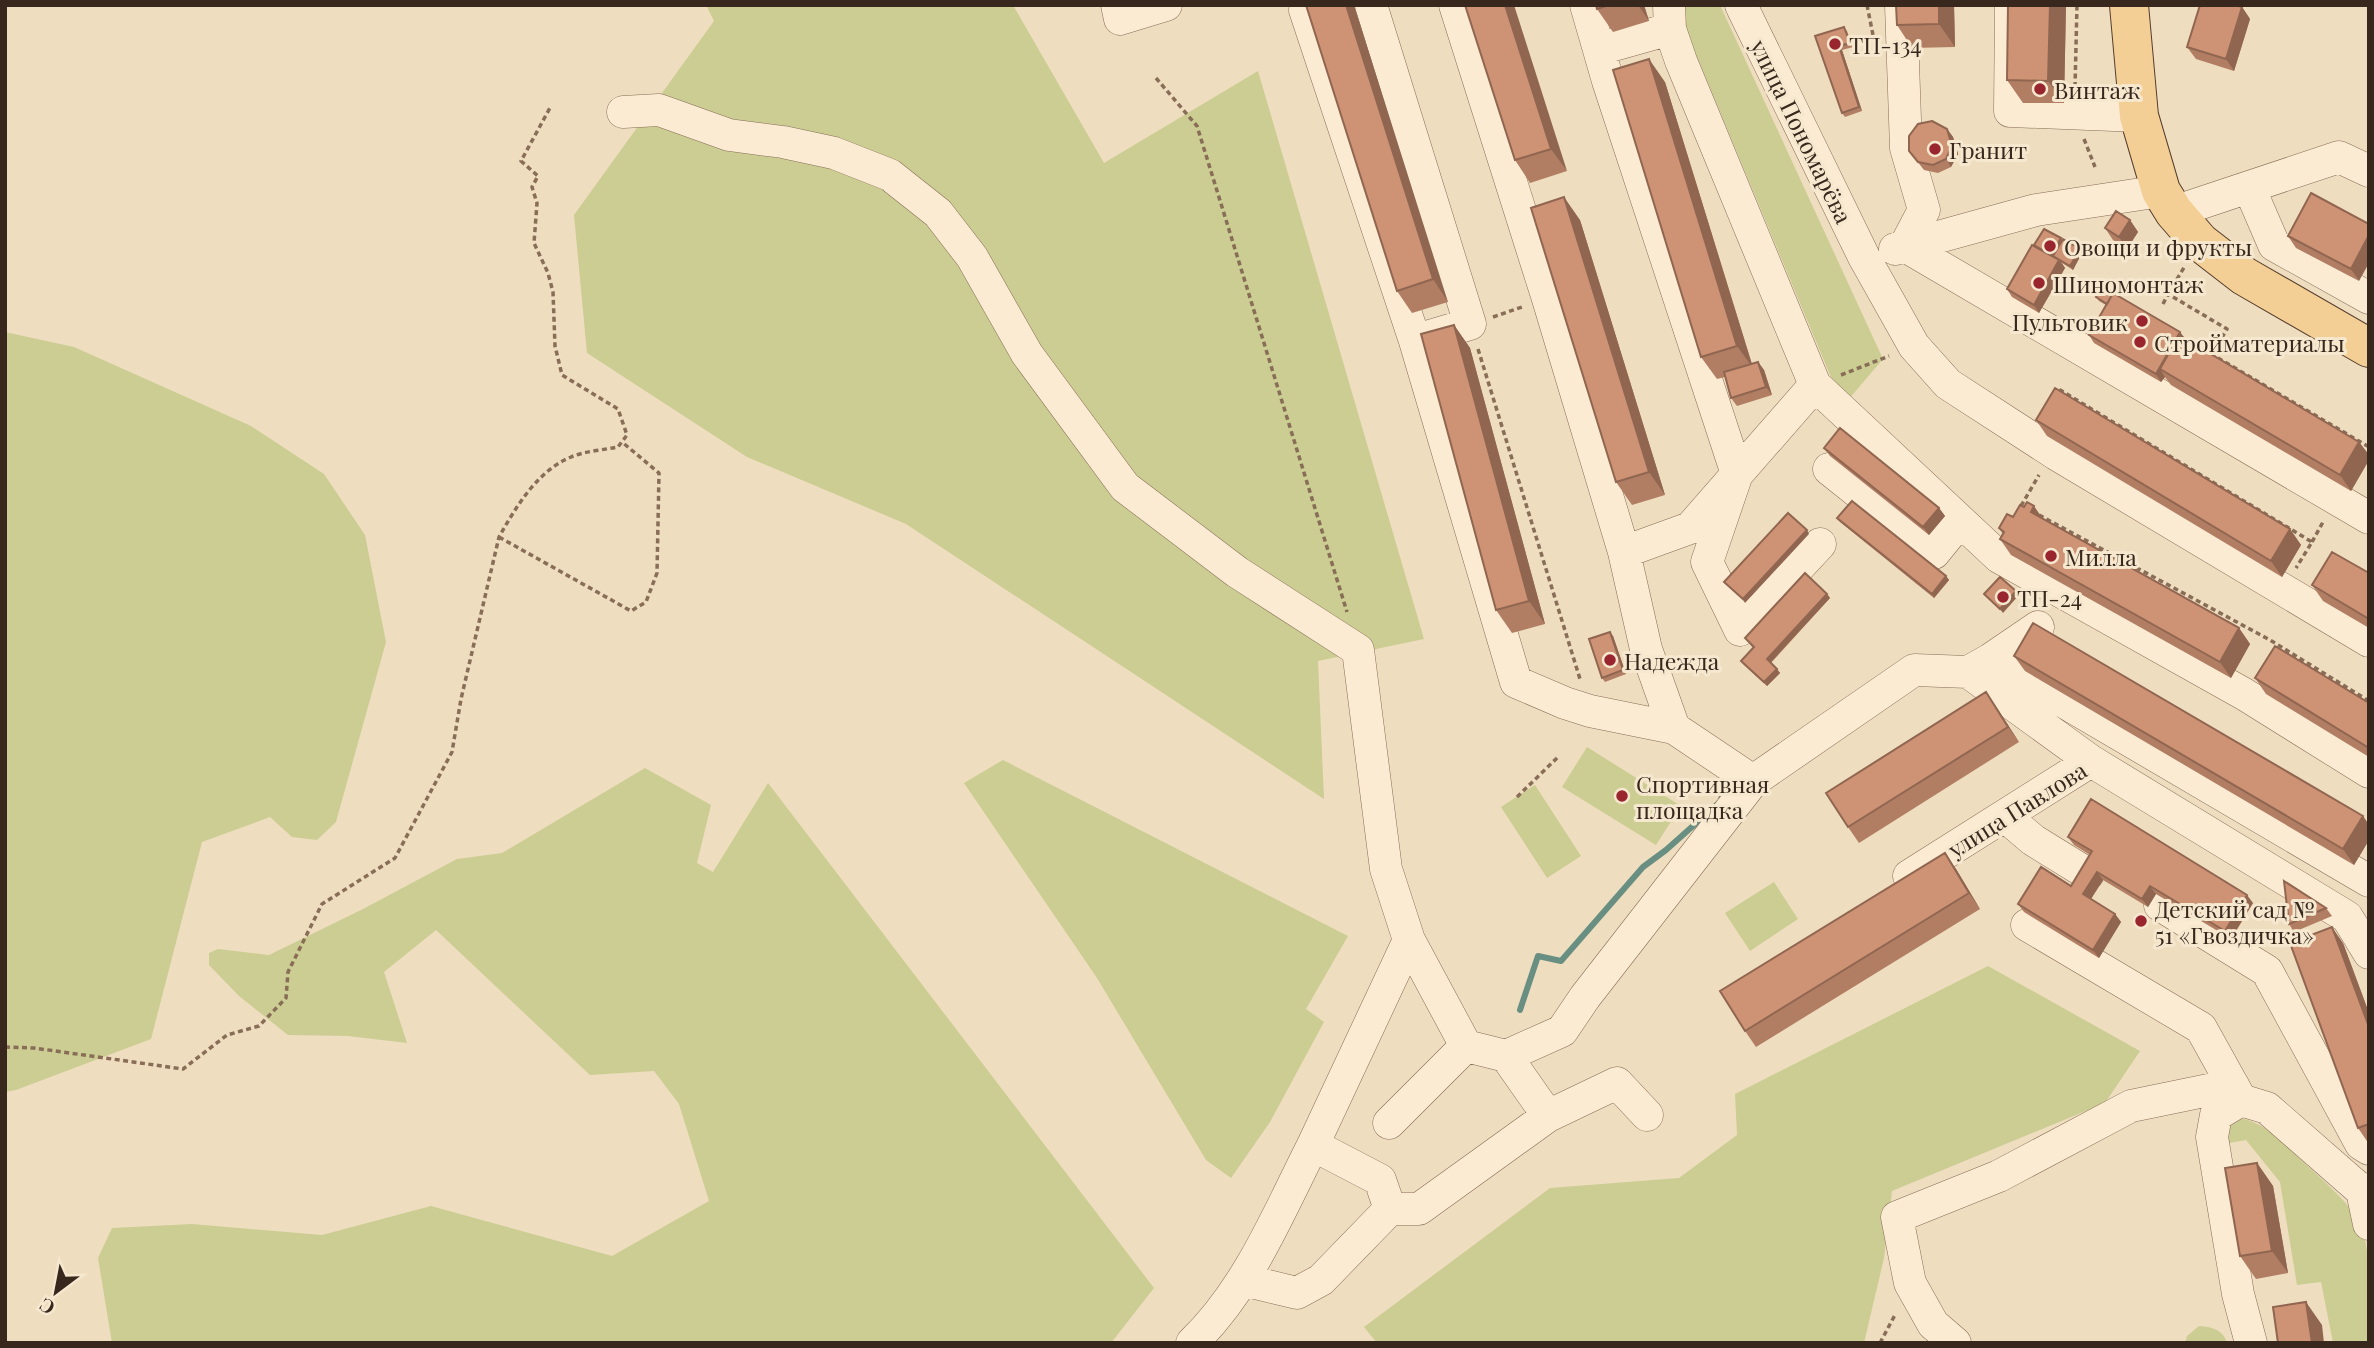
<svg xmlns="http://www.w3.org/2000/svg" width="2374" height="1348" font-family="'Playfair Display',serif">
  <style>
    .green { fill: #cbcd93 }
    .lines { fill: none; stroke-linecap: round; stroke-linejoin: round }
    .stream { stroke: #698f82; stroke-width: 6 }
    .minor-casing { stroke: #886d57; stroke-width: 33 }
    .major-casing { stroke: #553c2c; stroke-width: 40 }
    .path { stroke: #886d57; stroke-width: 3.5; stroke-dasharray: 5 3.5; stroke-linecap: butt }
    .minor { stroke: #faebd2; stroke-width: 32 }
    .major { stroke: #f4cf95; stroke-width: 38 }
    .wall { fill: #b17e64 }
    .shaded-wall { fill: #906651 }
    .building { fill: #ce9274; stroke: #906651; stroke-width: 2 }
    .poi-dot { fill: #99252f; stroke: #f6e8cf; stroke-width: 2.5 }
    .labels { text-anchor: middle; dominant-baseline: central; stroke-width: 6; stroke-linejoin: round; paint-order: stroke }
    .poi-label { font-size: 23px; fill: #37271c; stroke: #f6e8cf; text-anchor: start }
    .street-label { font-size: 23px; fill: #37271c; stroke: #f6e8cf }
  </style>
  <rect width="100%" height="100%" fill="#efddbf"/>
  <!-- green -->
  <path class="green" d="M706,5H1013L1104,163L1258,71L1424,639L1318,661L1324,799L906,524L747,457L587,353L574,215L714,21Z
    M1683,5H1720L1883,359L1843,406L1685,28Z
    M5,332L74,347L251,426L324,474L365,535L386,642L336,822L317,840L292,837L270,817L202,842L151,1039L16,1090L5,1092Z
    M1587,747L1681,806L1656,845L1562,787Z
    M1003,760L1348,936L1306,1009L1324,1022L1270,1122L1231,1178L1206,1160L1097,978L964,783Z
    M645,768L711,805L697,863L713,872L768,783L1154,1288L1111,1343H112L98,1258L112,1228L192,1224L322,1235L431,1206L612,1256L709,1201L679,1104L654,1071L590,1075L436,930L384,972L407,1043L348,1036L288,1035L239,996L209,965V953L218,949L269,955L361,910L457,859L502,853Z
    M1535,785L1581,856L1547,878L1501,807Z
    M1774,882L1798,919L1750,951L1725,913Z
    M1988,966L2140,1051L2105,1103L1892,1191L1884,1258L1864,1343H1377L1364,1327L1550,1188L1679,1178L1737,1135L1735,1094Z
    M2241,1118C2267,1124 2284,1144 2302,1161C2321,1179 2344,1197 2358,1220C2373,1245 2369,1312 2369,1343H2333L2321,1282L2297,1285L2280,1182L2246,1140L2224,1144L2226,1125Z
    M2199,1326C2211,1327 2223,1329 2227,1343H2185L2187,1336Z"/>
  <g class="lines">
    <!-- stream -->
    <path class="stream" d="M1520,1010L1538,956L1561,961L1643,867L1666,850L1721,801L1723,789"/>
    <!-- minor casing -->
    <g class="minor-casing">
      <path id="minor" d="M1117,5L1120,19L1166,5
        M1319,5L1305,10L1415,341L1516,682L1565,703L1590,711L1674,728L1646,649L1624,552L1548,299L1455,5
        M1371,5L1470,324L1416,340
        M1586,5L1608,81L1737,474L1707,562L1740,630L1820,544
        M1741,5L1864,257L1914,346L1948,384L2056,454L2369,641
        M1901,5L1906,148L1924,210L1905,246L2369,518
        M2011,5L2010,111L2139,116
        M1599,49L1670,29
        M623,112L659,110L729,135L783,142L834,153L890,175L938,213L972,257L1027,354L1125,487L1237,572L1358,650L1386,869L1409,940L1313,1145L1380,1180L1390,1209
        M2249,187L2274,245L2369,298
        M2174,212L2339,157L2369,171
        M1895,249L2036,210L2161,191
        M1815,385L1999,557L2244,694L2369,772
        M1829,469L1934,553L1960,521
        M1624,552L1690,528L1815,385L1681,61L1670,29L1669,5
        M1991,659L2038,627
        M1968,672L1991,659L2369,881
        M1674,728L1753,781L1914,670L1968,672L2091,761
        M2005,816L2033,840L2088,874
        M1909,876L2091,761L2347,917L2369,953
        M2160,905L2267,971L2361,1144L2369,1149
        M2027,925L2201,1028L2241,1100
        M1409,940L1466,1046
        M1548,1116L1506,1056L1562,1031L1585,997L1753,781
        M1389,1123L1466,1046L1506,1056
        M2362,1191L2369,1224
        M1243,1280L1297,1293L1321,1280L1390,1209H1419L1548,1116L1617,1083L1647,1115
        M1192,1343C1248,1289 1278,1214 1313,1145
        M1955,1343L1933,1324L1910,1283L1897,1217L1999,1176L2131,1106L2233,1085
        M2251,1343L2238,1294L2212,1137L2216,1115L2241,1100L2267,1108L2362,1191L2369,1189"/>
    </g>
    <!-- major casing -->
    <g class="major-casing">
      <path id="major" d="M2129,5L2139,116L2161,191L2174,212L2200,242L2244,276L2369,348"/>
    </g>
    <!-- path -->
    <path class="path" d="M1867,5L1874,40
      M1156,78L1197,126L1347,612
      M2075,87L2077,5
      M2084,139L2095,167
      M2168,294L2185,266
      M2163,304L2168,294L2227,329L2212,354
      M1493,317L1522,307
      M2196,345L2369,447
      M1478,349L1580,679
      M1841,375L1889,356
      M2054,393L2057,388L2103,416
      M2103,416L2312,542L2296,568
      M2021,506L2039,475
      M2039,515L2270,640L2369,701
      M499,537L631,611L646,602L657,573L659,473L622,442
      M2312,542L2323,522
      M1517,797L1559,756
      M5,1047L34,1048L183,1069L227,1035L259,1026L286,998L288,972L322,904L395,858L452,752L461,699L499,537C516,507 537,471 571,457C585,451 603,450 618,447L627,435L618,409L562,375L555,346L553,292L548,273L534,243L537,203L532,187L538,176L521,161L551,106
      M1880,1343L1896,1313"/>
    <!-- minor -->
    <use href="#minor" class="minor"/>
    <!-- major -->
    <use href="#major" class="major"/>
  </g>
  <!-- wall -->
  <path class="wall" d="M1306,5L1448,302L1412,313L1397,291Z
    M1465,5L1567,171L1530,183L1515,160Z
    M1596,5H1644L1649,21L1613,32L1597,9Z
    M1896,5H1954L1955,47L1912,48L1897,25Z
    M2008,5H2066L2064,103H2023L2007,80Z
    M2242,7L2250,19L2234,71L2196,59L2187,47Z
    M1844,27L1847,31L1853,47L1842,50L1862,111L1845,117L1842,113L1815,36Z
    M1665,82L1752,364L1758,362L1764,370L1772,395L1737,406L1731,398L1725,377L1717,379L1701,357Z
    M1947,129L1953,137L1958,154L1951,167L1938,173L1924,170L1909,151Z
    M2311,193L2359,281L2296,248L2288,236Z
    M1580,220L1665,495L1632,505L1616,482Z
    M2130,220L2138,232L2127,249L2113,240L2105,228Z
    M2062,240L2082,253L2073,270L2062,263L2065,268L2039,313L2012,297L2007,289L2035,246Z
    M2096,297L2180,332L2185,339L2359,442L2369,455V460L2351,491L2171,385L2165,377L2161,382L2094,343L2089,335L2106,305L2099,301Z
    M1454,325L1470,348L1545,624L1512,633L1496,610Z
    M2036,420L2290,529L2301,545L2282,577L2047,436Z
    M1824,448L1939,508L1945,516L1929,535L1830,456Z
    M2013,517L2042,518L2239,628L2250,644L2231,678L2011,555L2000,539L2003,534L1999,528Z
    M1837,518L1946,576L1949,580L1934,598L1840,522Z
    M2369,573V628L2323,601L2312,585Z
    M1827,594L1830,598L1771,663L1780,673L1767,686L1744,665L1741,661L1753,648L1745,638Z
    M1613,636L1626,674L1605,682L1602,678Z
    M2014,656L2363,816L2369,825V840L2354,865L2025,671Z
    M2255,678L2369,703V757L2266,694Z
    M1986,692L2019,742L1859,843L1848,827Z
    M2068,837L2253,903L2231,939L2156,894L2148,907L2103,880L2091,899L2115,914L2121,922L2099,958L2024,912L2018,904L2071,886L2090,855L2074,845Z
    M1956,869L1980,909L1756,1047L1745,1031Z
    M2326,908L2332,916L2294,932L2289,924Z
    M2343,943L2369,1013V1144L2358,1128Z
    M2257,1163L2273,1186L2288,1273L2256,1279L2240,1256Z"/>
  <!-- shaded-wall -->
  <path class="shaded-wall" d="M1346,5H1354L1448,302L1433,279Z
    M1505,5H1514L1567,171L1551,149Z
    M1638,5H1644L1649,21Z
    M1939,5H1954L1955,47L1939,24Z
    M2050,5H2066L2064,103L2048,81Z
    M2242,7L2250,19L2234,71L2226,59Z
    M1839,46L1842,50L1862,111L1859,107Z
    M1649,59L1665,82L1753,368L1737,346Z
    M1947,129L1953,137L1958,154L1951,167L1946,159Z
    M1564,197L1580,220L1665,495L1649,472Z
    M2130,220L2138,232L2127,249L2119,237Z
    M2369,235V263L2359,281L2351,269Z
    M2061,238L2063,242L2055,257L2051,255Z
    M2080,249L2082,253L2073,270L2070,266Z
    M2059,260L2065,268L2039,313L2034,305Z
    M1454,325L1470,348L1545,624L1529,601Z
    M2180,332L2186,340L2160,369L2165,377L2161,382L2156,374Z
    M1758,362L1764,370L1772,395L1766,387Z
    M2359,442L2369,455V460L2351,491L2340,475Z
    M2034,506L2045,522L2031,512Z
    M1939,508L1945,516L1929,535L1923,527Z
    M2290,529L2301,545L2282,577L2271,561Z
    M1807,530L1809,534L1745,603L1743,599Z
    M1946,576L1949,580L1934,598L1932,594Z
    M2016,591L2019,595L2003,613L2000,609Z
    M1827,594L1830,598L1770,663L1767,659Z
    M2239,628L2250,644L2231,678L2220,662Z
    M1610,632L1613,636L1626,674L1623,670Z
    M1777,669L1780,673L1767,686L1764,682Z
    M1986,692L1997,708L2019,742L2008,727Z
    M2363,816L2369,825V840L2354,865L2343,849Z
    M1945,853L1956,869L1980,909L1969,893Z
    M2097,872L2103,880L2089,902L2083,894Z
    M2150,886L2156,894L2148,907L2142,899Z
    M2247,895L2253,903L2231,939L2225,931Z
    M2115,914L2121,922L2099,958L2093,950Z
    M2332,927L2343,943L2369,1013V1027Z
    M2257,1163L2273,1186L2288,1273L2272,1251Z
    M2306,1302L2322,1325L2324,1343H2312Z"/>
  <!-- building -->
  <path class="building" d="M1306,5H1346L1433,279L1397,291Z
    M1465,5H1505L1551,149L1515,160Z
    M1596,5H1609L1597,9Z
    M1896,5H1939V24L1897,25Z
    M2008,5H2050L2048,81L2007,80Z
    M2200,5H2236L2242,7L2226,59L2187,47Z
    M1844,27L1850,43L1839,46L1859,107L1842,113L1815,36Z
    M1649,59L1737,346L1701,357L1613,70Z
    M1932,121L1947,129L1952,146L1946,159L1933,165L1918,162L1909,151V136L1918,124Z
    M2311,193L2369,224V235L2351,269L2288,236Z
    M1564,197L1649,472L1616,482L1531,208Z
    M2116,211L2130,220L2119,237L2105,228Z
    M2044,229L2061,238L2051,255L2034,245Z
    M2063,239L2080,249L2070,266L2053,256Z
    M2032,245L2059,260L2034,305L2007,289Z
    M2101,288L2112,295L2107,304L2096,297Z
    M2113,293L2180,332L2156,374L2089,335Z
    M1454,325L1529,601L1496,610L1421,334Z
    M2179,335L2359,442L2340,475L2160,369Z
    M1758,362L1766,387L1731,398L1724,372Z
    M2055,388L2290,529L2271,561L2036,420Z
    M1840,428L1939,508L1923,527L1824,448Z
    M1852,501L1946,576L1932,594L1837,518Z
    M2027,502L2034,506L2031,512L2239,628L2220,662L2000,539L2004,532L1999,528L2007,514L2013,517L2020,505L2024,507Z
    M1788,513L1807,530L1743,599L1724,582Z
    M2332,552L2369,573V619L2312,585Z
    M1805,573L1827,594L1767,659L1777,669L1764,682L1741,661L1754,647L1745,638Z
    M2000,577L2016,591L2000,609L1984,594Z
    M2033,623L2363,816L2343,849L2014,656Z
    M1610,632L1623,670L1602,678L1589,639Z
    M2275,646L2369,703V748L2255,678Z
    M1986,692L2008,727L1848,827L1826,793Z
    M2091,799L2247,895L2225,931L2150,886L2142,899L2097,872L2083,894L2115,914L2093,950L2018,904L2041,867L2071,886L2092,851L2068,837Z
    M1945,853L1969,893L1745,1031L1720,991Z
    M2284,881L2326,908L2289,924Z
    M2332,927L2369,1027V1124L2358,1128L2290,943Z
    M2257,1163L2272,1251L2240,1256L2225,1168Z
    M2306,1302L2312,1343H2278L2273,1307Z"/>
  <!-- markers -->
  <g class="poi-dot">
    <circle cx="1835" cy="44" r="7"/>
    <circle cx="2040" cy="89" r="7"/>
    <circle cx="1935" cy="149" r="7"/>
    <circle cx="2050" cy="246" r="7"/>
    <circle cx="2039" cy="283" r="7"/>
    <circle cx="2142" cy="321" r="7"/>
    <circle cx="2140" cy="342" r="7"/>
    <circle cx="2051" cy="556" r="7"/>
    <circle cx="2003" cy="597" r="7"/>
    <circle cx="1610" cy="660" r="7"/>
    <circle cx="1622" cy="796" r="7"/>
    <circle cx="2141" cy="921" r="7"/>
  </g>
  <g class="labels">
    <!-- poi labels -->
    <g class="poi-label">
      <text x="1849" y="44">ТП-134</text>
      <text x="2054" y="89">Винтаж</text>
      <text x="1949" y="149">Гранит</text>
      <text x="2064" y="246">Овощи и фрукты</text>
      <text x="2053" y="283">Шиномонтаж</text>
      <text x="2128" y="321" text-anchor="end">Пультовик</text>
      <text x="2154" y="342">Стройматериалы</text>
      <text x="2065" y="556">Милла</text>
      <text x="2017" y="597">ТП-24</text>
      <text x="1624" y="660">Надежда</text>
      <text x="1636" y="783">Спортивная<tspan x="1636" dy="26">площадка</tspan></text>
      <text x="2155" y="908">Детский сад №<tspan x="2155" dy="26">51 «Гвоздичка»</tspan></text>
    </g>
    <!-- street labels -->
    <g class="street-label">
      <text transform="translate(1802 131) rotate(64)">улица Пономарёва</text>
      <text transform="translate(2017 809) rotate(-32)">улица Павлова</text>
    </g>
  </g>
  <!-- border -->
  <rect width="2374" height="1348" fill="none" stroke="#37271c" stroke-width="14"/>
  <!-- north arrow -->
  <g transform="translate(56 1292) rotate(212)" stroke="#f6e8cf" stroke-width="5" paint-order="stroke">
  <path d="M0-5L12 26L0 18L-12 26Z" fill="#37271c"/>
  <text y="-10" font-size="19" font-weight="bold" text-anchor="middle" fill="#37271c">С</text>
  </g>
</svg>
